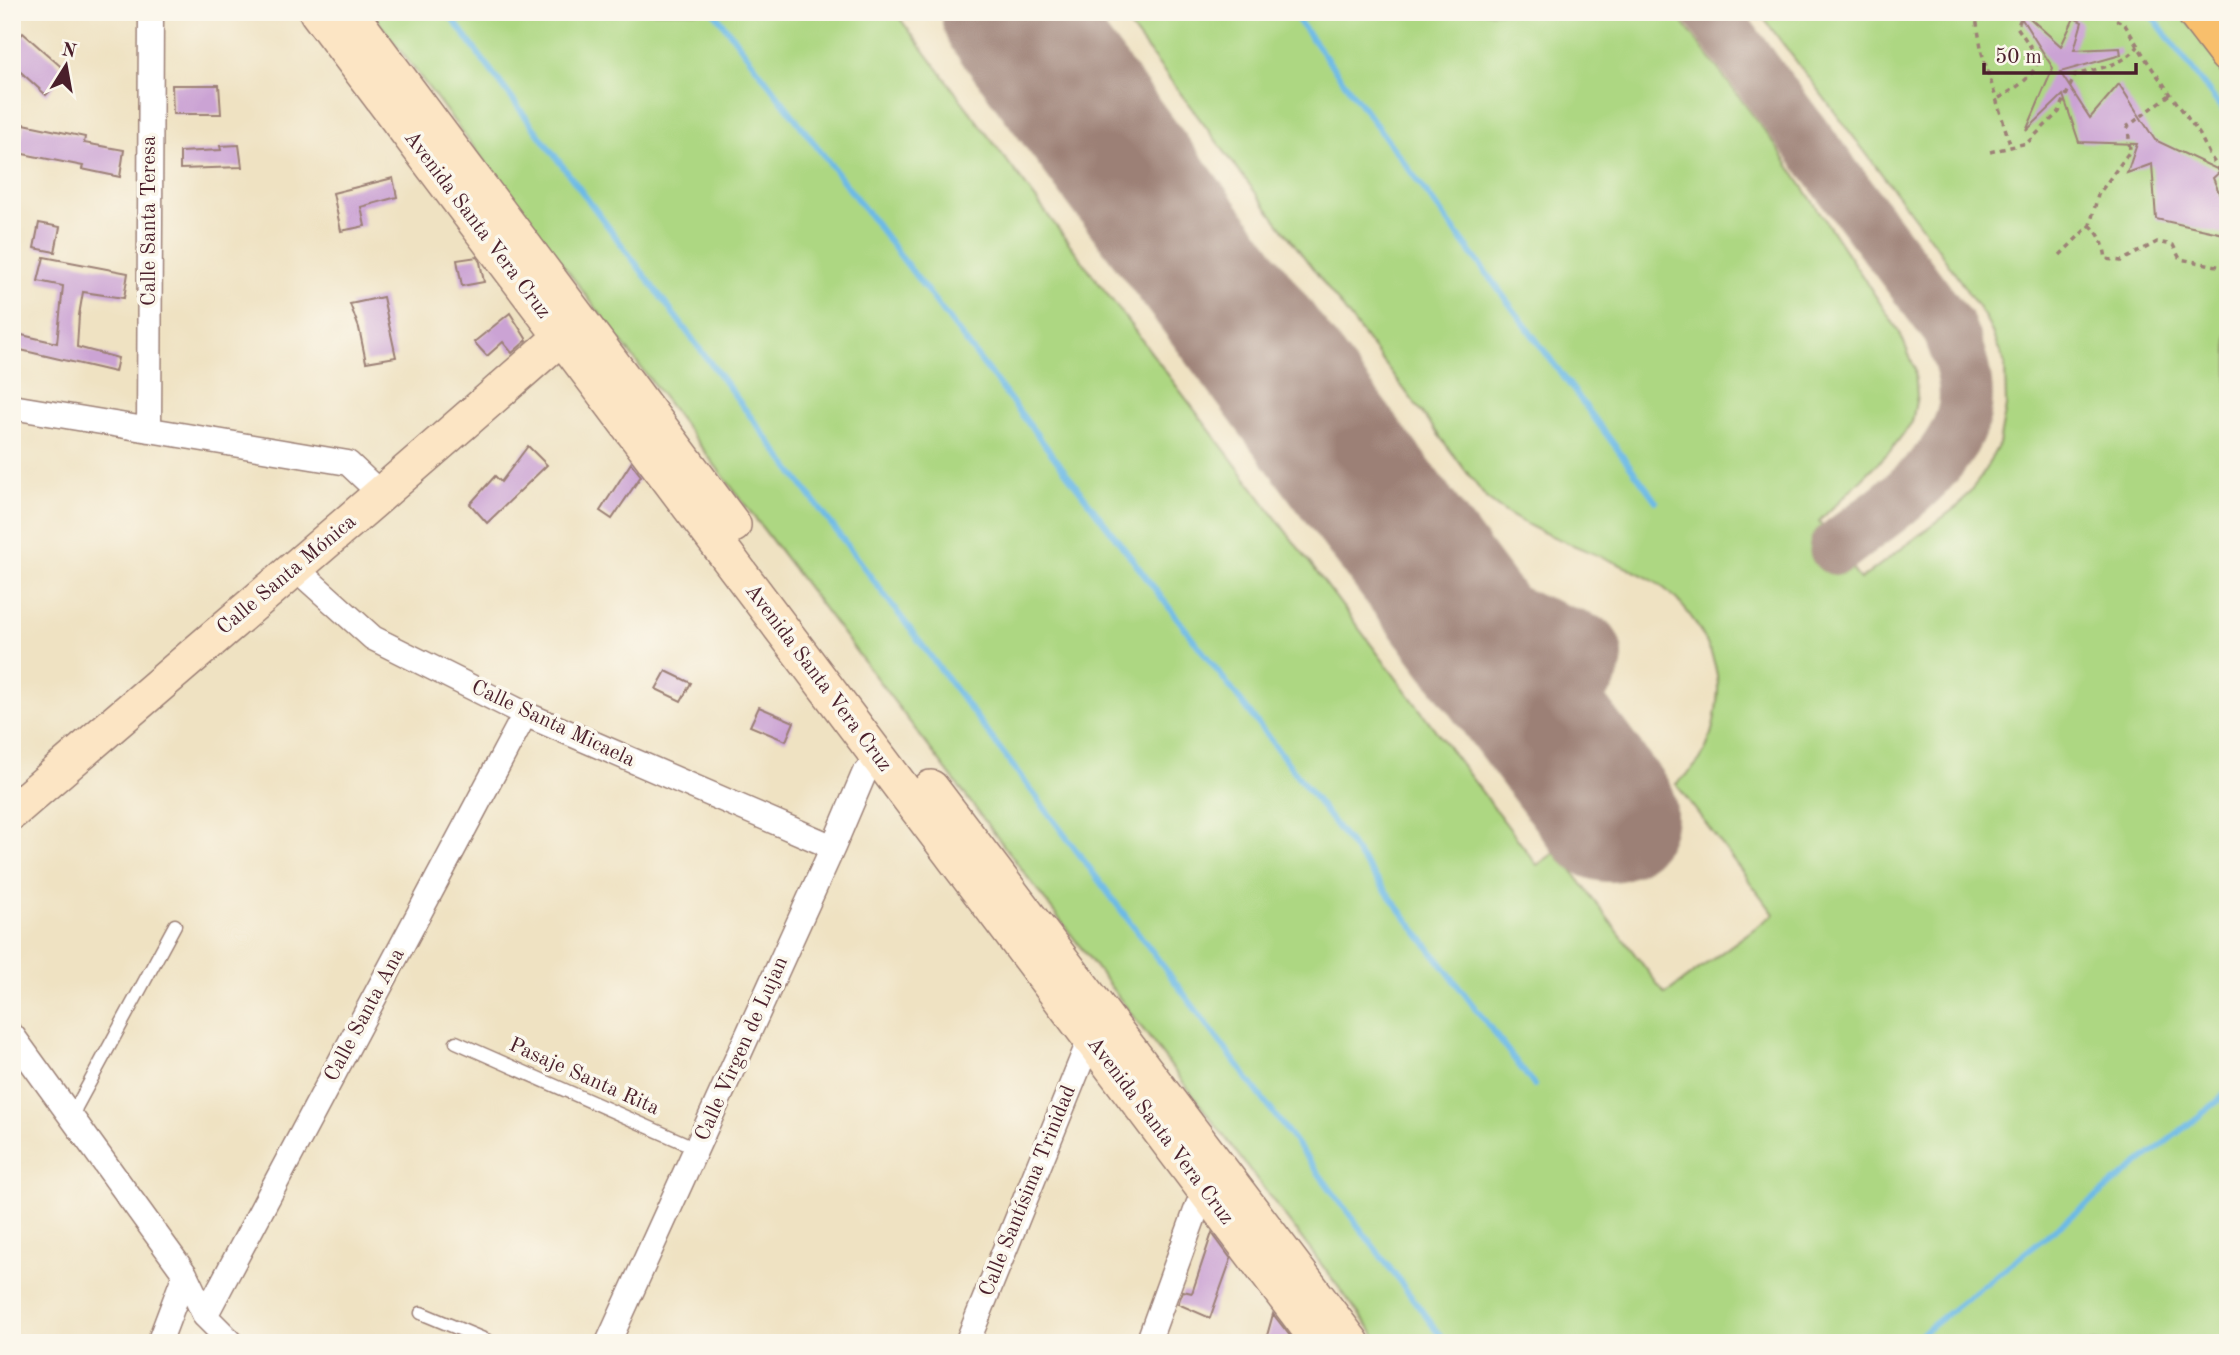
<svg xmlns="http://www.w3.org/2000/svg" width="2240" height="1355" font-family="'Old Standard TT',serif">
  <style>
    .green { fill: #add782; stroke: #7c7b56; stroke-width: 2 }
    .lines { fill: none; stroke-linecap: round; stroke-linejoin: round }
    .stream { stroke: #6cbae6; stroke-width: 6 }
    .taxiway { stroke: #9c8076; stroke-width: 54 }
    .runway { stroke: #9c8076; stroke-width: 136 }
    .building { fill: #cba3d4 }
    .lane-casing { stroke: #9c8076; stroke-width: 15 }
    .street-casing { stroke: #9c8076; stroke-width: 27 }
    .secondary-casing { stroke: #9c8076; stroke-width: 38 }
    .highway-casing { stroke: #9c8076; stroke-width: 41 }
    .path { stroke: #9c8076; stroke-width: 3.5; stroke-dasharray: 5 5; stroke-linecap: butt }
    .lane { stroke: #fff; stroke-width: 12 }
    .street { stroke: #fff; stroke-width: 24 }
    .secondary { stroke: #fce5c4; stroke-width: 35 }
    .highway { stroke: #f8bf6c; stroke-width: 38 }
    .labels { text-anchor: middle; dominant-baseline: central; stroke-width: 7; stroke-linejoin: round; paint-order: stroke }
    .street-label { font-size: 21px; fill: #4a1f2b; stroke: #fbf7ec }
  </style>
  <rect width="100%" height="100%" fill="#fbf7ec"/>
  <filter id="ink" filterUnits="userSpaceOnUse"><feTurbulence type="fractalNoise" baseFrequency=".0143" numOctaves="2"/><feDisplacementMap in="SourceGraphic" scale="14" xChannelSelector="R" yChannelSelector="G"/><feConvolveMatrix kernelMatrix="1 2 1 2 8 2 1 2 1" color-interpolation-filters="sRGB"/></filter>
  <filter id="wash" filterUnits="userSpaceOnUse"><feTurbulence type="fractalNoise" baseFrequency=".00686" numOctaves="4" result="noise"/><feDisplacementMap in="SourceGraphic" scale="28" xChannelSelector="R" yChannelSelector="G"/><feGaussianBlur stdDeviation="1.57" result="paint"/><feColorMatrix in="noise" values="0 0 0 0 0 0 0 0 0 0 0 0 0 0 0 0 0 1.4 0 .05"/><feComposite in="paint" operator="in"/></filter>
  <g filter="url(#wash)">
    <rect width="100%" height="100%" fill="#efe2c2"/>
    <!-- green -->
    <path class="green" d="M371,12H895L1537,865L1557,851L1665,994L1774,914L1676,784C1684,777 1693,769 1699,761C1712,743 1717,711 1718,689C1718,649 1686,599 1650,579C1597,550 1536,538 1487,499L1119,12H1675L1774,143L1900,333L1915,369L1917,396L1912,422L1891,450L1819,521L1860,580L1959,505L1981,477L1999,444L2006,406L2005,364L1986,319L1937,247L1759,12H2180L2228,75V1343H1381Z"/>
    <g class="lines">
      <!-- stream -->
      <path class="stream" d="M447,12L1446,1343
        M714,12L1534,1085
        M1292,12L1656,501
        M2149,12L2228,117
        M1910,1343L2217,1102L2228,1089"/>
      <!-- taxiway -->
      <path class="taxiway" d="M1711,12L1949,329C1958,351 1969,382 1965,407C1955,468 1881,512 1836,548
        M1424,566C1476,601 1533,620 1591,643C1600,654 1595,663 1590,675"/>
      <!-- runway -->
      <path class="runway" d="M1009,12L1609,814"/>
    </g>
    <g id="blocks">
      <!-- building -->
      <path class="building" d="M2023,12L2061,46L2074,18L2082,22L2074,50L2120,48L2121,55L2060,72L2090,118L2119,84L2155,140L2221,171L2213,178L2228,214V235L2156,219L2152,164L2127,173L2137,144L2079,142L2063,95L2026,131L2053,68L2020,16Z
        M23,33L67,72L46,95L12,64V47Z
        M172,85H219L221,114H173Z
        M24,124L85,137L84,143L124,150L120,177L82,169L83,166L18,153Z
        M239,145L242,167L180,169V152L221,150L220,146Z
        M393,178L397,197L361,207L365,226L341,231L333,193Z
        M39,223L60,227L55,252L34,248Z
        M44,257L128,273L124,298L83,292L79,315L77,347L118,358L115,372L12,348L13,333L57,343L63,286L38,281Z
        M477,257L480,262L484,282L462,286L457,260Z
        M383,297L396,357L366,362L359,328L350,304Z
        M510,313L527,340L512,353L503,342L487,356L474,342Z
        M528,446L547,465L487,523L470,504L495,476L501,482Z
        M631,463L641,476L612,519L600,511Z
        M666,671L691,683L681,701L656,689Z
        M759,707L794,722L786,741L750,726Z
        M1212,1233L1231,1259L1210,1318L1178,1304L1183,1291L1192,1293Z
        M1273,1314L1290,1336L1288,1343H1265Z"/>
    </g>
  </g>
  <g filter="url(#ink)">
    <use href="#blocks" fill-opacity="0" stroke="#9c8076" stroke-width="2"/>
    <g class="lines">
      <!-- lane casing -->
      <g class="lane-casing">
        <path id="lane" d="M456,1042L696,1148
          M72,1115L175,925
          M421,1313L493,1343"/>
      </g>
      <!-- street casing -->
      <g class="street-casing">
        <path id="street" d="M12,407L348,463L382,495
          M149,430L151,12
          M294,567L373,638L525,714L833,847
          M12,1035L185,1274L205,1316L232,1343
          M205,1316L525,714
          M159,1343L185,1274
          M608,1343L833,847L864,774L878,758
          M967,1343L1090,1039
          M1148,1343L1198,1205L1207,1192"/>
      </g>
      <!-- secondary casing -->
      <g class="secondary-casing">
        <path id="secondary" d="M317,12L1320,1343
          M349,12L733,525
          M931,788L1352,1343
          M12,812C195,653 380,497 561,337"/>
      </g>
      <!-- highway casing -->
      <g class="highway-casing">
        <path id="highway" d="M2196,12L2228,54"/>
      </g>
      <!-- path -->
      <path class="path" d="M1975,12L1982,53L2011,147
        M2110,12L2112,17L2125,25L2149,64L2200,135L2209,154L2228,184
        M1999,98C2016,88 2032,79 2039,59L2017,27L2024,12
        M1990,152L2027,143L2059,112L2075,75C2095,69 2126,65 2138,46
        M2090,225C2101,235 2104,245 2106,259L2121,261L2157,242L2173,245L2180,259L2228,268
        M2060,255L2090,225L2098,195L2130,151L2128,126L2171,94"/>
      <!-- lane -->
      <use href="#lane" class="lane"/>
      <!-- street -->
      <use href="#street" class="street"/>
      <!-- secondary -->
      <use href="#secondary" class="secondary"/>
      <!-- highway -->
      <use href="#highway" class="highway"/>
    </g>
  </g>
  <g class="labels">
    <!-- street labels -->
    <g class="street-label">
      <text transform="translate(149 221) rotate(-90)">Calle Santa Teresa</text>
      <text transform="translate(477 225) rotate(53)">Avenida Santa Vera Cruz</text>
      <text transform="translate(287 575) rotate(-40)">Calle Santa Mónica</text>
      <text transform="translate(818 678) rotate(53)">Avenida Santa Vera Cruz</text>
      <text transform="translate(553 724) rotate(25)">Calle Santa Micaela</text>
      <text transform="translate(365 1015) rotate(-62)">Calle Santa Ana</text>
      <text transform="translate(742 1049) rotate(-66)">Calle Virgen de Lujan</text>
      <text transform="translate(584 1077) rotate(24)">Pasaje Santa Rita</text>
      <text transform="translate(1160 1131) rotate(53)">Avenida Santa Vera Cruz</text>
      <text transform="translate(1028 1191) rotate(-68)">Calle Santísima Trinidad</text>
    </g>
  </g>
  <!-- margin -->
  <rect width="2240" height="1355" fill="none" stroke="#fbf7ec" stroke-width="42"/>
  <!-- north arrow -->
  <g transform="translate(66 66) rotate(11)" stroke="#fbf7ec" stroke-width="5" paint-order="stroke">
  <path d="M0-5L12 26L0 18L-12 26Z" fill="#4a1f2b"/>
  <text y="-10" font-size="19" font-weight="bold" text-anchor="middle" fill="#4a1f2b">N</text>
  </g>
  <!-- scale -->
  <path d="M1984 63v10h152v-10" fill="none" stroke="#4a1f2b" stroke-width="3.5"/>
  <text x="1995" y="63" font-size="21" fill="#4a1f2b" stroke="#fbf7ec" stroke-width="5" paint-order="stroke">50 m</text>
</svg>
